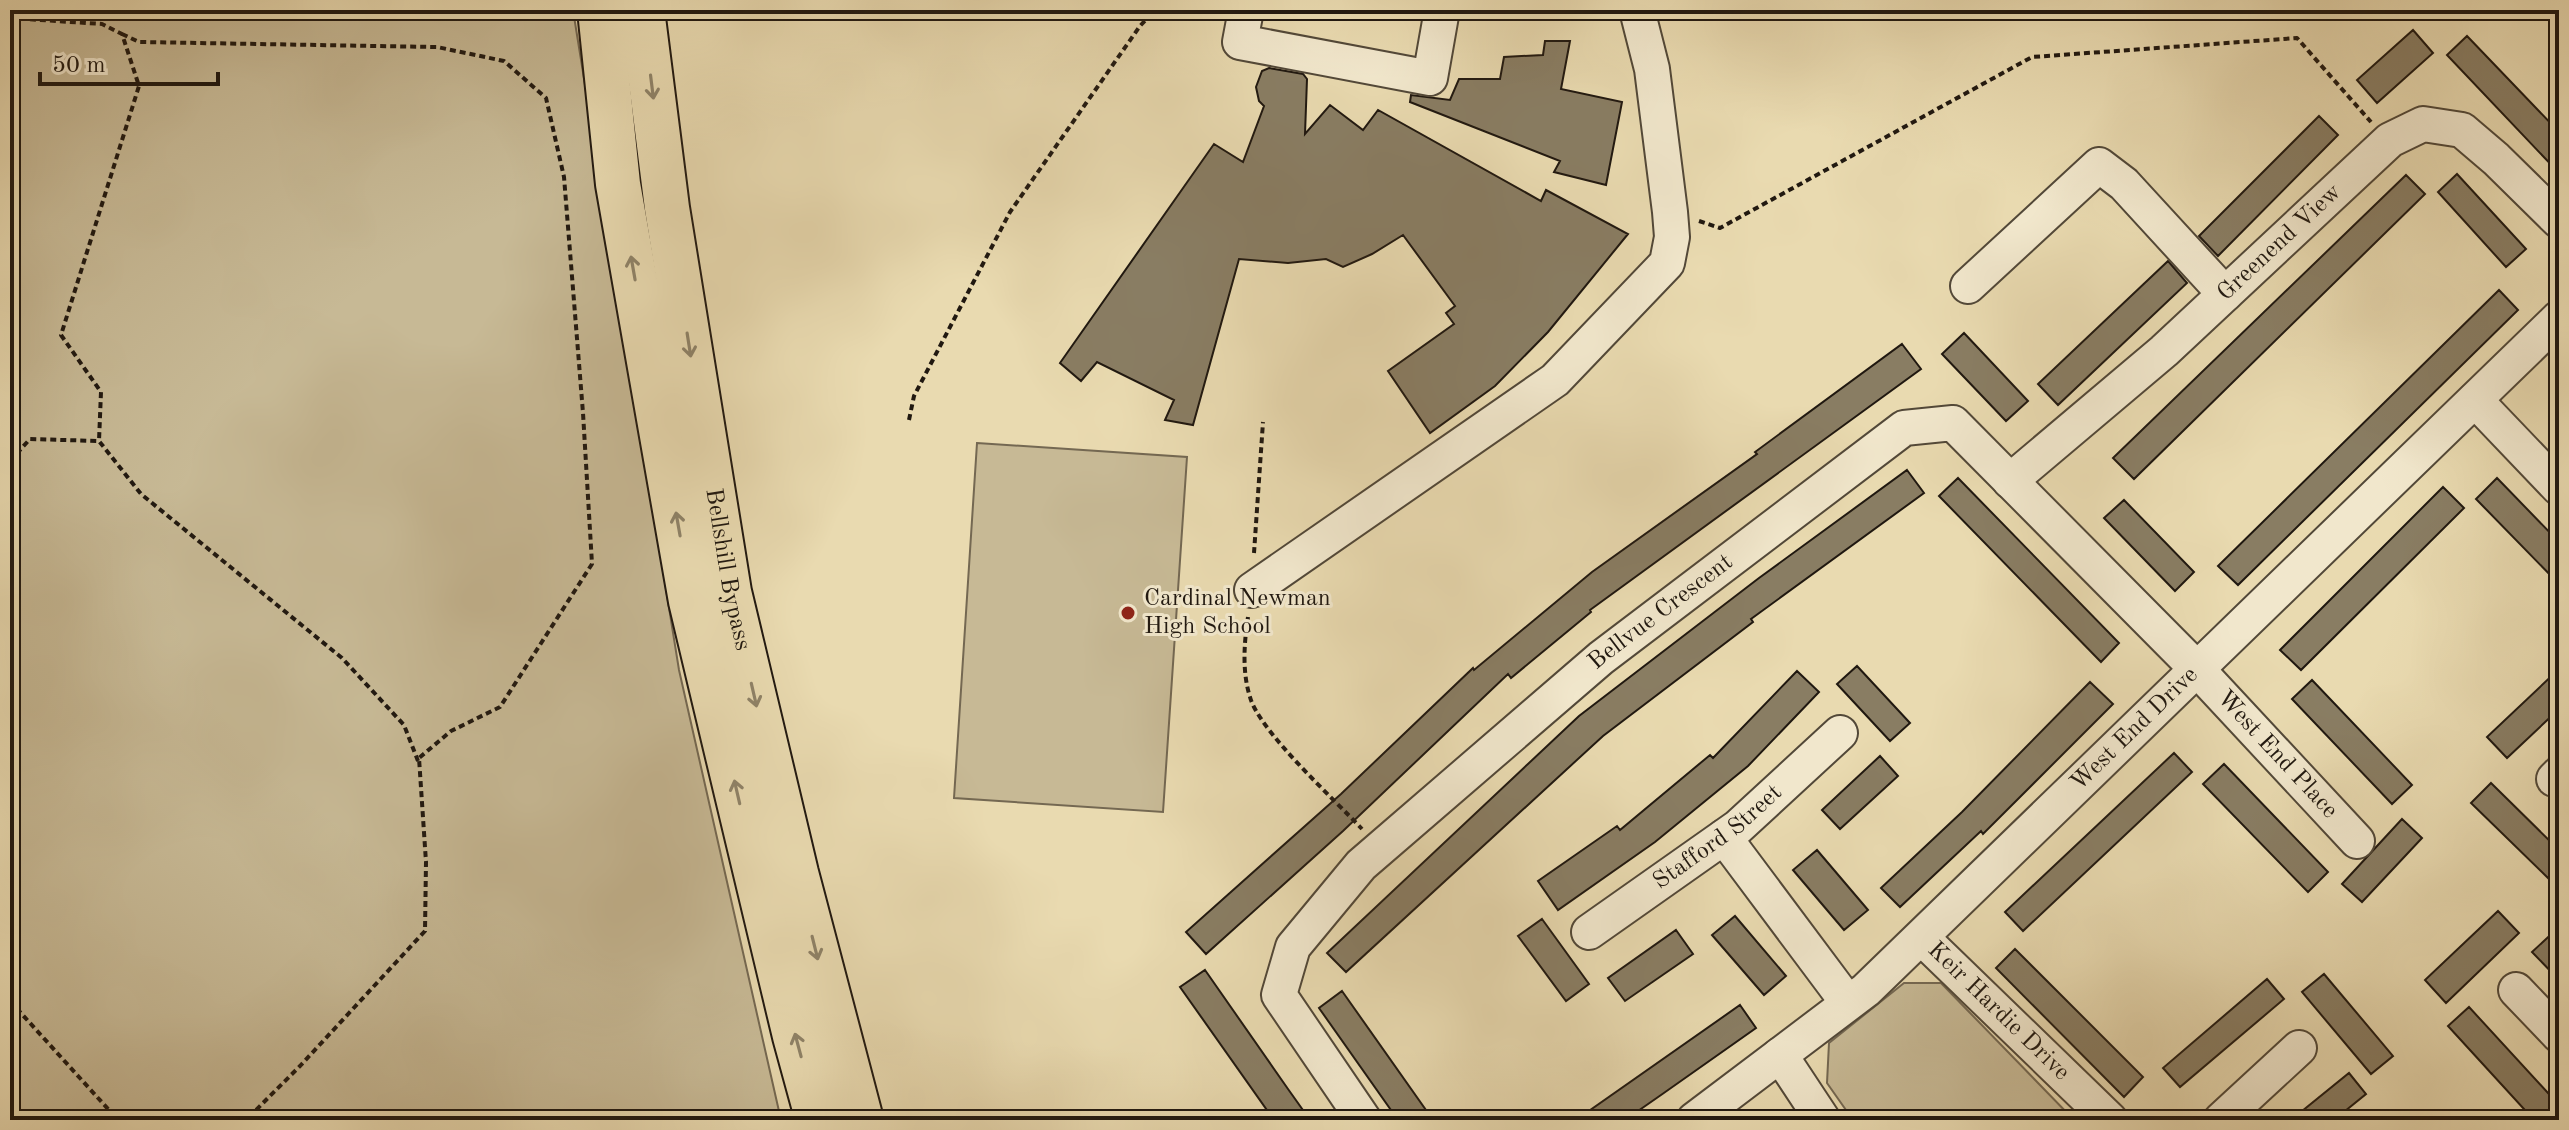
<svg xmlns="http://www.w3.org/2000/svg" width="2569" height="1130" font-family="'Old Standard TT',serif">
  <style>
    .green { fill: #c7b995; stroke: #746852; stroke-width: 2 }
    .building { fill: #897d63; stroke: #201810; stroke-width: 2 }
    .lines { fill: none; stroke-linecap: round; stroke-linejoin: round }
    .minor-casing { stroke: #524838; stroke-width: 38 }
    .highway-casing { stroke: #201810; stroke-width: 48 }
    .path { stroke: #201810; stroke-width: 4; stroke-dasharray: 6 4; stroke-linecap: butt }
    .minor { stroke: #f1e7cc; stroke-width: 34 }
    .highway { stroke: #e9dab0; stroke-width: 44 }
    .oneway { stroke: #8f8368 }
    .poi-dot { fill: #8f2418; stroke: #f1e7cc; stroke-width: 3 }
    .labels { text-anchor: middle; dominant-baseline: central; stroke-width: 6; stroke-linejoin: round; paint-order: stroke }
    .street-label { font-size: 24px; fill: #201810; stroke: #f1e7cc }
    .poi-label { font-size: 24px; fill: #201810; stroke: #f1e7cc; text-anchor: start }
  </style>
  <rect width="100%" height="100%" fill="#e9dab0"/>
  <filter id="stains"><feTurbulence type="fractalNoise" baseFrequency=".0025" numOctaves="4"/><feColorMatrix values="0 0 0 0 .2 0 0 0 0 .09 0 0 0 0 .02 0 0 0 .5 -.17"/></filter>
  <radialGradient id="worn" r=".72"><stop offset=".6" stop-color="#630" stop-opacity="0"/><stop offset="1" stop-color="#630" stop-opacity=".3"/></radialGradient>
  <!-- green -->
  <path class="green" d="M10,10H573L679,670L781,1120H10Z
    M977,443L1187,457L1163,812L954,798Z
    M1904,983H1941L2074,1120H1853L1827,1083L1829,1043Z"/>
  <!-- building -->
  <path class="building" d="M2413,30L2433,53L2377,103L2357,80Z
    M2467,36L2559,132V173L2447,55Z
    M1545,41H1570L1561,89L1622,102L1606,185L1554,172L1560,161L1410,102L1411,95L1450,100L1459,79H1500L1504,57L1543,55Z
    M1269,68L1303,74L1307,79L1305,134L1330,105L1363,130L1378,110L1541,201L1546,190L1628,234L1548,332L1495,386L1430,433L1388,371L1454,324L1446,313L1455,306L1403,235L1372,254L1343,267L1326,259L1288,263L1239,259L1193,425L1165,420L1174,400L1097,362L1081,381L1060,363L1214,144L1243,162L1264,106L1259,101L1256,87L1262,71Z
    M2319,116L2338,135L2218,256L2199,236Z
    M2457,174L2526,249L2506,267L2438,192Z
    M2406,175L2425,194L2134,479L2113,458Z
    M2168,261L2187,283L2058,405L2038,384Z
    M2499,290L2518,310L2238,585L2218,566Z
    M1964,333L2028,401L2006,421L1942,354Z
    M1902,344L1921,369L1590,610L1591,612L1511,678L1508,674L1343,831L1206,954L1186,932L1341,794L1473,668L1474,670L1592,572L1757,454L1755,452Z
    M1907,470L1924,493L1751,619L1753,622L1603,736L1346,972L1327,953L1579,716L1759,578Z
    M1958,478L2119,643L2101,662L1939,496Z
    M2497,478L2559,542V584L2476,499Z
    M2443,487L2464,508L2301,670L2280,650Z
    M2124,500L2194,572L2175,591L2104,518Z
    M1857,666L1910,723L1890,741L1837,684Z
    M2559,669V709L2507,758L2487,737Z
    M1797,671L1819,692L1748,766L1655,842L1558,910L1538,881L1617,826L1620,830L1710,755L1713,758Z
    M2312,680L2412,785L2392,804L2292,699Z
    M2090,682L2113,704L1983,834L1981,831L1900,907L1881,888L1962,812Z
    M2174,753L2192,772L2023,931L2005,912Z
    M1880,756L1898,776L1840,829L1822,810Z
    M2224,764L2328,872L2308,892L2203,784Z
    M2491,783L2559,850V867L2548,878L2471,803Z
    M2402,819L2422,838L2362,902L2342,884Z
    M1817,850L1868,910L1844,930L1793,870Z
    M2498,911L2519,933L2446,1003L2425,980Z
    M1735,916L1786,976L1764,995L1712,935Z
    M1542,919L1589,984L1566,1001L1518,936Z
    M2559,927V980L2532,952Z
    M1676,930L1693,954L1625,1001L1608,978Z
    M2015,949L2143,1077L2124,1097L1996,968Z
    M1205,970L1288,1089L1310,1120H1274L1180,987Z
    M2324,974L2393,1056L2371,1074L2302,992Z
    M2267,979L2284,999L2180,1087L2163,1068Z
    M1342,991L1433,1120H1398L1319,1008Z
    M1740,1005L1756,1028L1661,1095L1625,1120H1576Z
    M2469,1007L2559,1105V1111L2550,1120H2534L2448,1026Z
    M2349,1073L2366,1094L2334,1120H2291Z"/>
  <g class="lines">
    <!-- minor casing -->
    <g class="minor-casing">
      <g id="minor">
        <path d="M1246,10L1240,42L1430,78L1442,10"/>
        <path d="M1968,286L2099,165L2124,184L2225,294"/>
        <path d="M2475,400L2559,488"/>
        <path id="s1" d="M2010,481L2164,351L2390,140L2423,124L2462,130L2496,159L2559,221"/>
        <path d="M1252,590L1555,380L1667,263L1672,237L1670,212L1652,69L1637,10"/>
        <path d="M2554,779L2559,774"/>
        <path d="M1724,837L1848,1003"/>
        <path id="s2" d="M1589,932L1738,827L1840,733"/>
        <path id="s3" d="M1922,938L2110,1120"/>
        <path d="M2516,990L2559,1035"/>
        <path d="M1780,1055L1823,1120"/>
        <path id="s4" d="M1364,1120L1279,995L1293,947L1361,865L1601,658L1904,428L1953,423L2196,668L2357,841"/>
        <path id="s5" d="M1694,1120L1866,990L2559,318"/>
        <path d="M2221,1120L2299,1048"/>
      </g>
    </g>
    <!-- highway casing -->
    <g class="highway-casing">
      <g id="highway">
        <path d="M600,10L618,184L691,601L795,1036L818,1120"/>
        <path id="s6" d="M642,10L667,208L729,592L796,873L861,1120"/>
      </g>
    </g>
    <!-- path -->
    <path class="path" d="M10,18L102,24L122,34L139,86L61,335L101,392L99,441L141,494L342,658L404,725L418,761
      M122,34L139,42L437,47L504,61L546,98L564,177L583,413L592,564L500,707L451,731L419,758L426,862L425,931L300,1066L246,1120
      M1699,221L1720,228L2032,57L2297,38L2371,122
      M909,420L914,396L1010,212L1140,26L1155,10
      M10,461L30,439L99,441
      M1254,553L1263,422
      M1248,617C1244,643 1242,672 1250,697C1259,731 1335,800 1362,829
      M10,1001L118,1120"/>
    <!-- minor -->
    <use href="#minor" class="minor"/>
    <!-- highway -->
    <use href="#highway" class="highway"/>
  </g>
  <!-- one-way arrows -->
  <defs><path id="oneway-shaft" d="M-6 0H5M1.5-3L5.5 0L1.5 3" fill="none" stroke-width="1.6" stroke-linecap="round" stroke-linejoin="round" transform="scale(2)"/></defs>
  <g class="oneway">
    <use href="#oneway-shaft" transform="translate(652 87) rotate(83)"/>
    <use href="#oneway-shaft" transform="translate(633 268) rotate(-100)"/>
    <use href="#oneway-shaft" transform="translate(689 345) rotate(81)"/>
    <use href="#oneway-shaft" transform="translate(678 524) rotate(-100)"/>
    <use href="#oneway-shaft" transform="translate(754 695) rotate(77)"/>
    <use href="#oneway-shaft" transform="translate(737 792) rotate(-103)"/>
    <use href="#oneway-shaft" transform="translate(815 948) rotate(76)"/>
    <use href="#oneway-shaft" transform="translate(798 1045) rotate(-105)"/>
  </g>
  <!-- markers -->
  <circle class="poi-dot" cx="1128" cy="613" r="8"/>
  <g class="labels">
    <!-- street labels -->
    <g class="street-label">
      <text stroke="none"><textPath href="#s1" startOffset="360">Greenend View</textPath></text>
      <text stroke="none"><textPath href="#s6" startOffset="566">Bellshill Bypass</textPath></text>
      <text stroke="none"><textPath href="#s4" startOffset="700">Bellvue Crescent</textPath></text>
      <text stroke="none"><textPath href="#s5" startOffset="590">West End Drive</textPath></text>
      <text stroke="none"><textPath href="#s4" startOffset="1518">West End Place</textPath></text>
      <text stroke="none"><textPath href="#s2" startOffset="160">Stafford Street</textPath></text>
      <text stroke="none"><textPath href="#s3" startOffset="106">Keir Hardie Drive</textPath></text>
    </g>
    <!-- poi labels -->
    <g class="poi-label">
      <text x="1144" y="599">Cardinal Newman<tspan x="1144" dy="28">High School</tspan></text>
    </g>
  </g>
  <!-- margin -->
  <rect width="2569" height="1130" fill="none" stroke="#e9dab0" stroke-width="40"/>
  <rect x="12" y="12" width="2545" height="1106" fill="none" stroke="#201810" stroke-width="4"/>
  <rect x="20" y="20" width="2529" height="1090" fill="none" stroke="#201810" stroke-width="2"/>
  <!-- scale -->
  <path d="M40 72v12h178v-12" fill="none" stroke="#201810" stroke-width="4"/>
  <text x="52" y="72" font-size="24" fill="#201810" stroke="#f1e7cc" stroke-width="6" paint-order="stroke">50 m</text>
  <rect width="100%" height="100%" filter="url(#stains)"/>
  <rect width="100%" height="100%" fill="url(#worn)"/>
</svg>
